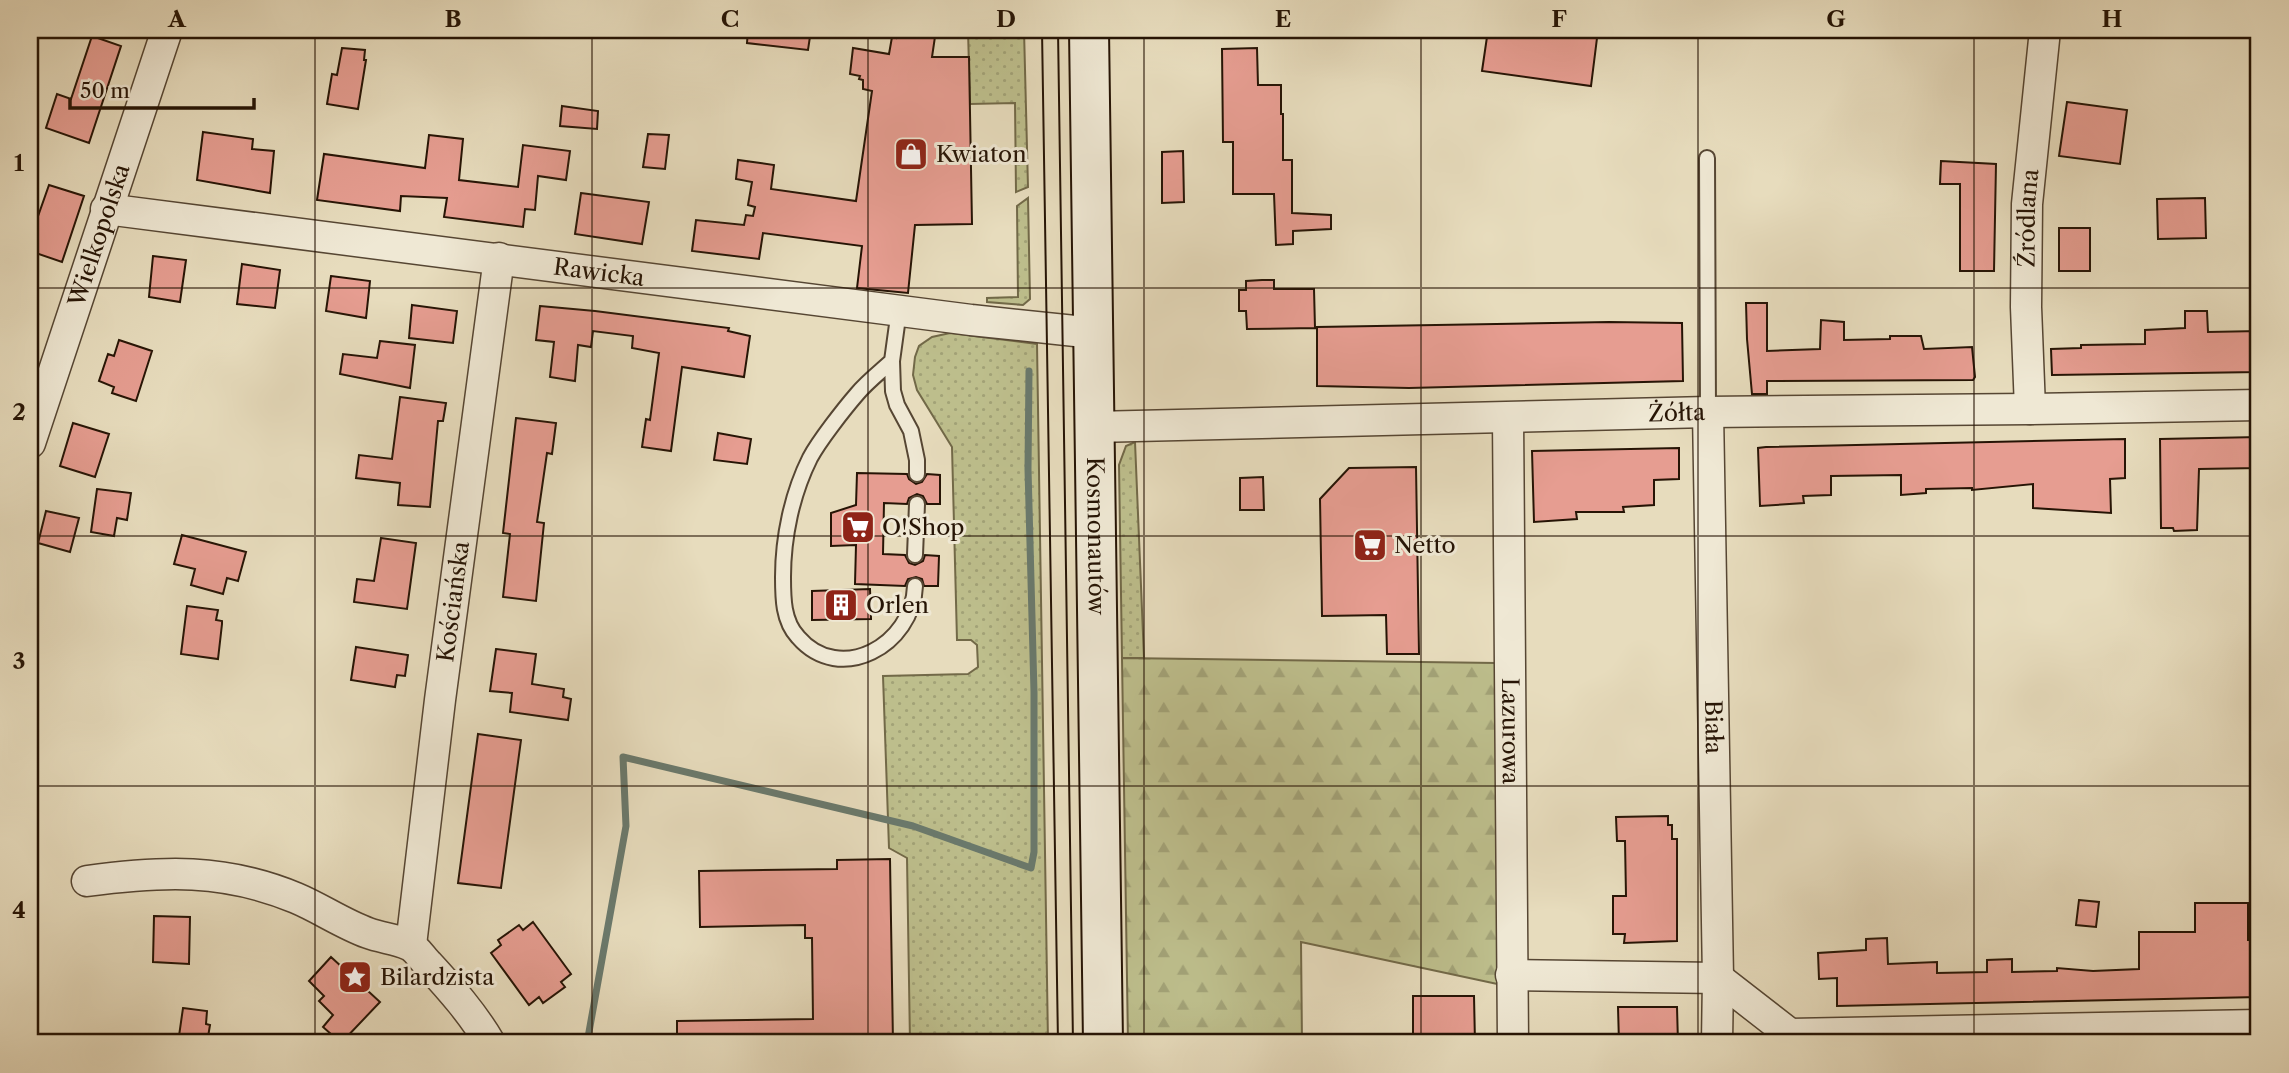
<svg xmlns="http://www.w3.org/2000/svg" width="2289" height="1073" font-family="'Libre Caslon Text',serif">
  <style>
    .grass { fill: url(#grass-dots); stroke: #726948; stroke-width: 2 }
    .forest { fill: url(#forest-firs); stroke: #726948; stroke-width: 2 }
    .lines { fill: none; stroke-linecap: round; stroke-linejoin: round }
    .stream { stroke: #6a796c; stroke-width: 7 }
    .building { fill: #e69d91; stroke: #261405; stroke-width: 2 }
    .service-casing { stroke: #564633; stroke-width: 18 }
    .minor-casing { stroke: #564633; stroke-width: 33 }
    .secondary-casing { stroke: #261405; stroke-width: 42 }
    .service { stroke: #efe8d4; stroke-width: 14 }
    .minor { stroke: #efe8d4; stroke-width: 30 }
    .secondary { stroke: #efe8d4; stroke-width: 38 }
    .tram { stroke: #261405; stroke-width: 2 }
    .grid { fill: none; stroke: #261405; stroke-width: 2; stroke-opacity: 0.55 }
    .labels { text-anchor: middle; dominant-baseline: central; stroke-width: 6; stroke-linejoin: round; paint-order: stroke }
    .poi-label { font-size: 23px; fill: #261405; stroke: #efe8d4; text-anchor: start }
    .street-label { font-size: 23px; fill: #261405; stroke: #efe8d4 }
    .neatline { fill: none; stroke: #261405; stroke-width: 2.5 }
    .grid-label { font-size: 23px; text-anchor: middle; font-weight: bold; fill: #261405 }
  </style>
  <defs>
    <pattern id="grass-dots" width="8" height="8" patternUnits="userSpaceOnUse" patternTransform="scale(1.75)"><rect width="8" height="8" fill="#bdbe8c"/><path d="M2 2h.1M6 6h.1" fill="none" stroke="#a2a277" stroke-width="1.8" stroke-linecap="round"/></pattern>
    <pattern id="forest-firs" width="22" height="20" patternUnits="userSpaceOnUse" patternTransform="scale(1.75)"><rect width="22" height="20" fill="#bdbe8c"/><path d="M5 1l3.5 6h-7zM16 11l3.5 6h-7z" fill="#a2a277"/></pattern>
  </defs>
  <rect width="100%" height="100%" fill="#e7dcbd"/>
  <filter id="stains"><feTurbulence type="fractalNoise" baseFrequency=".00286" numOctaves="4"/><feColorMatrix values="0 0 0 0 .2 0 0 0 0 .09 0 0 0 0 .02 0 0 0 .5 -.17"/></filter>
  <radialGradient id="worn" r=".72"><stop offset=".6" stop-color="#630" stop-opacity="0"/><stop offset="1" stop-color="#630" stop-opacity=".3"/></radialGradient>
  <!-- grass -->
  <path class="grass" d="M968,30H1024L1028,187L1016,192L1015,103L970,104Z
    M1028,198L1030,299L1023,305L987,302V298L1018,297L1017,206Z
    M950,333L1037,344L1048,1043H910L907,858L889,848L883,676L968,674L978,667L977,645L971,640H957L952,447L917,390L913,375L915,357L919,346L932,337Z
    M1135,442L1144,658H1122L1119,465L1126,446Z"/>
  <!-- forest -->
  <path class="forest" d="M1122,658L1496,663L1502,985L1301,942L1302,1043H1128Z"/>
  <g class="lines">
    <!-- stream -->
    <path class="stream" d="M587,1043L626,826L623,757L913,826L1031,868L1034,852V692L1028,469L1029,371"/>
  </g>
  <!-- building -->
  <path class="building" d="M748,30H811L808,50L747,43Z
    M897,30H936L932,57H969L972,224L915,225L908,293L857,288L862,246L763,233L759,259L692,251L696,220L744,225L746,215L753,216L755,207L748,205L752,182L736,179L738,160L774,165L771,189L856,201L872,91L863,89V80L859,79L860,76L850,74L853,48L889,54L892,37L896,38Z
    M1488,30H1598L1591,86L1482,71Z
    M92,36L121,46L89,143L46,128L57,94L71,99Z
    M342,48L365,50L364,60H366L358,109L327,104L332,74L337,75Z
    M1257,48L1258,85H1281V114H1283V160H1292V213L1331,215V229L1293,231V244L1276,245L1274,194H1233V142H1223L1222,49Z
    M2067,102L2127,110L2120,164L2059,156Z
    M562,106L598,111L597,129L560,126Z
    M203,132L253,139L252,149L274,151L270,193L197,180Z
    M648,134L669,135L665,169L643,167Z
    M429,135L463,139L459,180L518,187L523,145L570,151L566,180L538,176L535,210L525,209L523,227L444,217L447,198L401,196L400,211L317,200L324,154L425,168Z
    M1183,151L1184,202L1162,203V152Z
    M1941,161L1996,164L1994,271H1960V184H1940Z
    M49,185L84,196L62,262L30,251V239Z
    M581,193L649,202L642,244L575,234Z
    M2205,198L2206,238L2158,239L2157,199Z
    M2059,228H2090V271H2059Z
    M153,256L186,260L180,302L149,297Z
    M242,264L280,270L275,308L237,304Z
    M331,276L370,281L366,318L326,311Z
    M1262,280H1274V289H1314L1315,328L1247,329L1246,311H1239V290H1246V281Z
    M1746,303H1767V351L1820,349L1821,320L1844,322V340L1890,339V336H1921L1924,349L1972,347L1975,377L1973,380L1767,381V394H1752L1747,339Z
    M412,305L457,311L453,343L409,338Z
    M540,306L595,311L729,328L728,331L750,336L744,377L682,367L671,451L642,447L646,419L650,420L659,353L632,348L633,336L593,331L591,347L578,345L575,381L550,377L554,342L536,340Z
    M2185,311H2207L2208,332L2259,331V372L2052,375L2051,349L2081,348V345L2145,344V330L2185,328Z
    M1609,322L1682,323L1683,381L1409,388L1317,386V327Z
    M119,340L152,351L136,401L112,393L114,387L99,381L108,354L114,356Z
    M380,341L415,345L410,388L340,374L343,354L377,358Z
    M400,397L446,403L443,421H438L430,507L398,505L400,483L356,478L359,455L392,459Z
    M516,418L556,423L552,454L547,453L537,522L544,523L536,601L503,597L510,534L503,533Z
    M73,423L109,434L95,477L60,466Z
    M718,433L751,439L747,464L714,460Z
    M2259,437V468L2199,469L2197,530L2174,531L2173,528H2161L2160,439Z
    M2125,439V478L2110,479L2111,513L2033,508V484L1972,490V488L1926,489V493L1901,495V475L1831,476V495L1803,496L1804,503L1760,506L1758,448L1766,447Z
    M1679,448V479L1654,480V505L1623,507L1624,512H1576L1577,519L1534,522L1532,451Z
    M1416,467L1419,654H1387L1386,615L1322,616L1320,499L1349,468Z
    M857,473L907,474L909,479L916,484L922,482L927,474L940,475V504H927L923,496L917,494L909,498L907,504L884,503L883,554L905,555L909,563L915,565L923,561L925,555L939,556L938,586H924L922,579L916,577L908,579L905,586L855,584L856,545L831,546V513L856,505Z
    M1263,477L1264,510H1240V478Z
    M97,489L131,493L127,520L117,518L114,536L91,532Z
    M46,511L79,518L70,552L38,543Z
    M182,535L246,552L238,581L227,578L223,594L191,585L195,569L174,564Z
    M381,538L416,543L407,609L354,602L357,579L374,581Z
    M870,589L871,619L812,620V591Z
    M187,606L218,610L216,620L222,621V624L218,659L181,654Z
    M356,647L408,655L405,676L397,675L395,687L351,680Z
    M496,649L536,654L532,684L564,689L563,697L571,699L568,720L510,712L512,693L490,691Z
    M478,734L521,740L501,888L458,883Z
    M1668,816V825H1672V839H1677V941L1624,943L1625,934H1613V896H1626L1625,841H1617L1616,817Z
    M890,859L893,1043H677V1021L813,1019L812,938H805V925L700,927L699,871L837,869V860Z
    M2079,900L2099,902L2096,927L2076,925Z
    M2195,903H2248V940H2259V997L1837,1006V978L1819,979L1818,953L1866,950V939L1887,938L1888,964L1937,962V973L1987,972V960L2012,959V972L2057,971V968L2093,971L2139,969V932H2195Z
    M154,916L190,917L189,964L153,962Z
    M533,922L571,974L561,982L565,987L543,1003L539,997L529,1005L491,953L501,945L498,940L519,925L523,930Z
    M331,957L380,1002L341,1043L323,1027L333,1015L319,1001L324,996L309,981Z
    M1413,996H1474L1475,1043H1413Z
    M1618,1007H1677L1678,1043H1619Z
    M183,1008L207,1011L206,1024L210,1025L207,1043H178Z"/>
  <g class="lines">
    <!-- service casing -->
    <g class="service-casing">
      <path id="service" d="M1707,158L1708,412
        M892,361L899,310
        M915,555L917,504
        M915,586C913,645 840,686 798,637C783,621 783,598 783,577C783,537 792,494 810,458C819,441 844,409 857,394C867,382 880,372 892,361L893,391L897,405L911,431L917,460V474"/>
    </g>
    <!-- minor casing -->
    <g class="minor-casing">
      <g id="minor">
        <path id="s1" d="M106,209L971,320L1094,333"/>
        <path id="s2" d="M2030,409L2026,307L2027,204L2045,30"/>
        <path id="s3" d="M1708,412L1718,978L1717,1043"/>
        <path id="s4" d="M1508,418L1513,1043"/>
        <path id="s5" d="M1094,427L1708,412L2030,409L2259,405"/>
        <path id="s6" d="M30,443L167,30"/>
        <path d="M87,881C162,871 224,868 296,898C320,908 343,924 368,933C381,938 397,939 409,945C416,948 422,958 428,964C451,989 473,1014 490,1043"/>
        <path id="s7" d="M411,945L440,700L499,258"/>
        <path d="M1511,975L1718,978L1790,1034L2259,1025"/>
      </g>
    </g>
    <!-- secondary casing -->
    <g class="secondary-casing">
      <g id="secondary">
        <path id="s8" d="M1089,30L1103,1043"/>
      </g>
    </g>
    <!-- service -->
    <use href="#service" class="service"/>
    <!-- minor -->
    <use href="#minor" class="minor"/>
    <!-- secondary -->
    <use href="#secondary" class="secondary"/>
    <!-- tram -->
    <path class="tram" d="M1042,30L1058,1043
      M1058,30L1073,1043"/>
  </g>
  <!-- grid -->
  <path class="grid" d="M315,30V1043M592,30V1043M868,30V1043M1144,30V1043M1421,30V1043M1698,30V1043M1974,30V1043M30,288H2259M30,536H2259M30,786H2259"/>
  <!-- icons -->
  <defs>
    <g id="shop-square" transform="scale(1.75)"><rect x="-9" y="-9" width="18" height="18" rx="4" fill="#8f2418" stroke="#efe8d4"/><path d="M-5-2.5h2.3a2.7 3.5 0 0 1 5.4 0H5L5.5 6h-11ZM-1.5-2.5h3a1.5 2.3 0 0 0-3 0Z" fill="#fff"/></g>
    <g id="supermarket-square" transform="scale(1.75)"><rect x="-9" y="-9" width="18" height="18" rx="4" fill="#8f2418" stroke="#efe8d4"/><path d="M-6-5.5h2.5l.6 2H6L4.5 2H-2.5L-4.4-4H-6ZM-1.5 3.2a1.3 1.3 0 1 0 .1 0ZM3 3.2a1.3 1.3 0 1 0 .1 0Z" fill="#fff"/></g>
    <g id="building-square" transform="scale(1.75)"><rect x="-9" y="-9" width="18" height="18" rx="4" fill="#8f2418" stroke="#efe8d4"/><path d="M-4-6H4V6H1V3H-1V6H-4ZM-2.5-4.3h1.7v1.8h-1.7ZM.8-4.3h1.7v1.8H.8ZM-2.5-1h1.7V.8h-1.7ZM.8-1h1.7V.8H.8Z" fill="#fff"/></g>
    <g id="sight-square" transform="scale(1.75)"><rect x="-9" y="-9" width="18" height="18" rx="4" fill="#8f2418" stroke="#efe8d4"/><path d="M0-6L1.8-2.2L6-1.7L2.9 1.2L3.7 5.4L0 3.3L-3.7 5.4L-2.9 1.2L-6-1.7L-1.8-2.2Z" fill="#fff"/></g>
  </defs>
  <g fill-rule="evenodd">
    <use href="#shop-square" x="911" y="154"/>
    <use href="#supermarket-square" x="858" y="527"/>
    <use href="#supermarket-square" x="1370" y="545"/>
    <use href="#building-square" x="841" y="605"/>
    <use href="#sight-square" x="355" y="977"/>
  </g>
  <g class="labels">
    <!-- poi labels -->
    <g class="poi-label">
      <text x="936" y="154">Kwiaton</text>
      <text x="882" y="527">O!Shop</text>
      <text x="1394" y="545">Netto</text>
      <text x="866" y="605">Orlen</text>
      <text x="380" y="977">Bilardzista</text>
    </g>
    <!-- street labels -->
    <g class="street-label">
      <text stroke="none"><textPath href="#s2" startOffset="191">Źródlana</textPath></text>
      <text stroke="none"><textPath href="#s6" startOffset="219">Wielkopolska</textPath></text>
      <text stroke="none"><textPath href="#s1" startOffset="497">Rawicka</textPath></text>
      <text stroke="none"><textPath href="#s5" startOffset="583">Żółta</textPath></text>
      <text stroke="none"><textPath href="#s8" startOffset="506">Kosmonautów</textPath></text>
      <text stroke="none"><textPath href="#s7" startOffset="346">Kościańska</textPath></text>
      <text stroke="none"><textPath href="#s3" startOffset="315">Biała</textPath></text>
      <text stroke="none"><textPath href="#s4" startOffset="313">Lazurowa</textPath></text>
    </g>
  </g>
  <!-- margin -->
  <rect width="2289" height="1073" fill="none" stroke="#e7dcbd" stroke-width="77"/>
  <!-- scale -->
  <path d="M70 98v10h184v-10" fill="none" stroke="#261405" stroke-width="3.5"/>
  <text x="80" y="98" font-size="21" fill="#261405" stroke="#efe8d4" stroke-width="5" paint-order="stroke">50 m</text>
  <rect x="38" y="38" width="2212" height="996" class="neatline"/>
  <g class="grid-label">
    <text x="177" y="27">A</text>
    <text x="453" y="27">B</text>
    <text x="730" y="27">C</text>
    <text x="1006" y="27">D</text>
    <text x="1283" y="27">E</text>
    <text x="1559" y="27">F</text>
    <text x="1836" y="27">G</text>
    <text x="2112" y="27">H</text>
    <text x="19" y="171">1</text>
    <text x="19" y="420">2</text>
    <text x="19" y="669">3</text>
    <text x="19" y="918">4</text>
  </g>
  <rect width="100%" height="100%" filter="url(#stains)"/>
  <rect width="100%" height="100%" fill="url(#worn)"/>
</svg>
